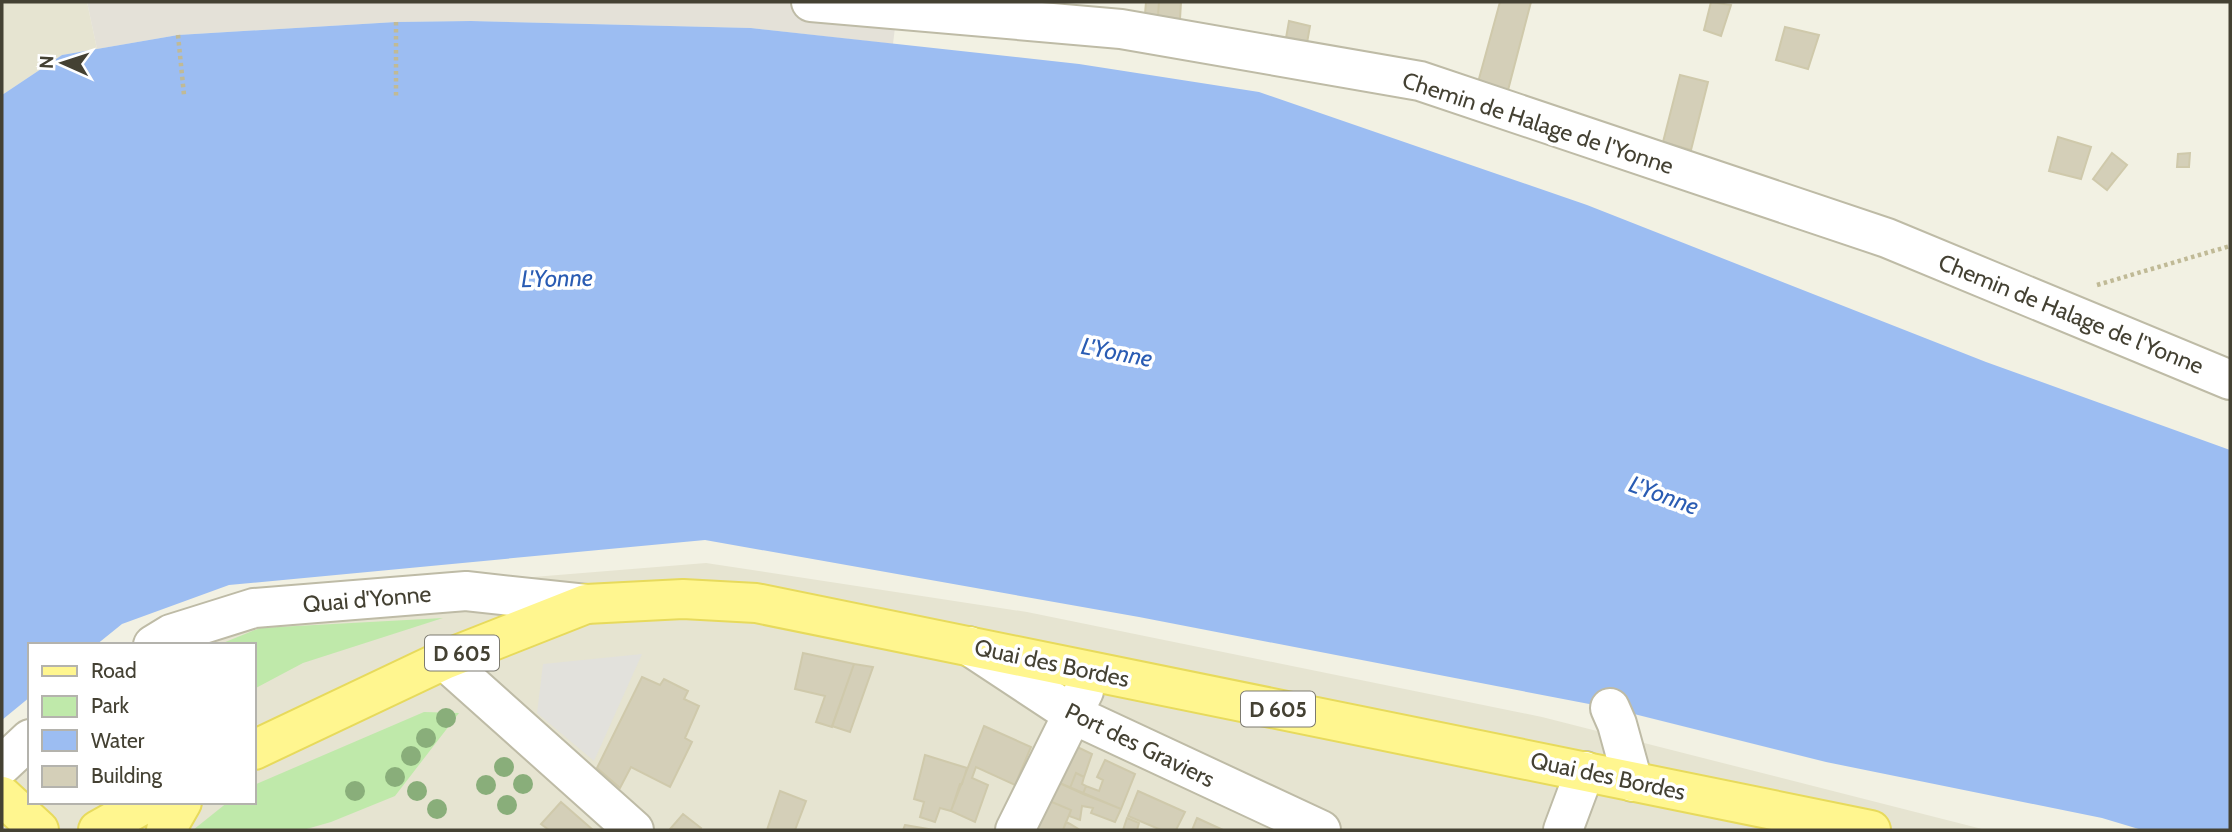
<svg xmlns="http://www.w3.org/2000/svg" width="2232" height="832" font-family="Cabin,sans-serif">
  <style>
    .residential { fill: #e6e4d1 }
    .industrial { fill: #e4e1d8 }
    .green { fill: #bfe9aa }
    .parking { fill: #e2e1dc }
    .water { fill: #9cbdf2 }
    .building { fill: #d4cfb8; stroke: #cfc9ab; stroke-width: 2 }
    .lines { fill: none; stroke-linecap: round; stroke-linejoin: round }
    .minor-casing { stroke: #bebba6; stroke-width: 42 }
    .major-casing { stroke: #e7da5c; stroke-width: 42 }
    .path { stroke: #c0ba96; stroke-width: 4.5; stroke-dasharray: 3.5 3.5; stroke-linecap: butt }
    .minor { stroke: #fff; stroke-width: 38 }
    .major { stroke: #fff68f; stroke-width: 38 }
    .tree { fill: #89ae7a }
    .labels { text-anchor: middle; dominant-baseline: central; stroke-width: 7; stroke-linejoin: round; paint-order: stroke }
    .shield { fill: #fff; stroke: #7c7a70; stroke-width: 2 }
    .shield-label { font-size: 21px; font-weight: bold; fill: #444133 }
    .street-label { font-size: 23px; fill: #444133; stroke: #fff }
    .water-label { font-size: 24px; font-style: italic; fill: #2a5cb3; stroke: #fff }
  </style>
  <rect width="100%" height="100%" fill="#f2f1e3"/>
  <!-- residential -->
  <path class="residential" d="M2,2H87L97,49L62,55L2,95Z
    M706,563L1027,612L1542,717L1986,830H2V761L30,726V802H254V645H163L223,610L521,578Z"/>
  <!-- industrial -->
  <path class="industrial" d="M87,2H898L893,44L751,28L471,21L396,22L178,35L97,49Z"/>
  <!-- green -->
  <path class="green" d="M443,618L303,663L254,689V645H218L260,628Z
    M424,712L459,713L395,796L331,822L303,830H193L228,802H254V785Z"/>
  <!-- parking -->
  <path class="parking" d="M642,654L594,761L537,713L543,664Z"/>
  <!-- water -->
  <path class="water" d="M471,21L751,28L1079,64L1259,92L1587,205L1986,362L2230,450V830H2142L2102,818L1826,762L1610,708L1139,617L705,540L229,585L122,624L96,645H30V697L2,720V95L62,55L178,35L396,22Z"/>
  <!-- building -->
  <path class="building" d="M1146,2H1159L1158,16L1145,14Z
    M1159,2H1181L1180,19L1158,16Z
    M1500,2H1531L1507,94L1477,86Z
    M1711,2L1731,5L1721,36L1704,30Z
    M1289,21L1310,26L1307,43L1286,38Z
    M1785,27L1819,35L1808,69L1776,60Z
    M1680,75L1708,82L1691,150L1663,142Z
    M2058,137L2091,147L2081,179L2049,171Z
    M2112,153L2127,165L2107,190L2093,179Z
    M2190,153L2189,167H2177L2178,154Z
    M803,653L854,664L832,727L816,722L825,696L795,689Z
    M854,664L873,667L850,732L832,726Z
    M642,677L660,685L664,679L688,691L684,699L699,706L685,738L692,742L670,787L631,767L620,788L597,768Z
    M984,726L1031,747L1015,785L976,767L972,778L988,785L975,822L951,811Z
    M1069,743L1092,754L1084,777L1076,773L1070,788L1048,778Z
    M925,755L967,768L962,784H960L951,811L940,808L935,822L920,817L924,802L914,799Z
    M1105,760L1135,774L1121,809L1083,794L1086,786L1099,791L1103,780L1097,777Z
    M1076,773L1084,777L1082,784L1086,786L1083,794L1070,788Z
    M1048,778L1121,809L1115,822L1091,813L1093,808L1082,806L1080,820L1069,816L1071,810L1040,797Z
    M780,791L806,801L795,830H767Z
    M1138,791L1185,812L1176,830H1161L1128,816Z
    M1040,797L1071,810L1063,830H1025Z
    M561,802L593,830H549L541,824Z
    M683,814L701,828L699,830L670,829Z
    M1127,818L1139,823L1137,830H1123Z
    M1197,818L1223,830H1192Z
    M1066,822L1070,824L1080,830H1063Z
    M905,825L934,830H903Z"/>
  <g class="lines">
    <!-- minor casing -->
    <g class="minor-casing">
      <path id="minor" d="M811,2L1121,29L1420,81L1887,238L2230,380
        M153,645L171,634L254,608L466,591L586,604
        M969,646L1072,714L1321,830
        M444,660L634,830
        M1610,708L1617,724L1633,782
        M2,765L30,739
        M1015,830L1084,691
        M1563,830L1585,771"/>
    </g>
    <!-- major casing -->
    <g class="major-casing">
      <path id="major" d="M254,750L444,660L586,604L683,599L756,603L1871,830
        M2,796L39,830
        M98,830L148,802
        M166,830L182,802"/>
    </g>
    <!-- path -->
    <path class="path" d="M396,22V96
      M178,35L184,95
      M2097,285L2230,246"/>
    <!-- minor -->
    <use href="#minor" class="minor"/>
    <!-- major -->
    <use href="#major" class="major"/>
  </g>
  <!-- trees -->
  <g class="tree">
    <circle cx="446" cy="718" r="10"/>
    <circle cx="426" cy="738" r="10"/>
    <circle cx="411" cy="756" r="10"/>
    <circle cx="504" cy="767" r="10"/>
    <circle cx="395" cy="777" r="10"/>
    <circle cx="523" cy="784" r="10"/>
    <circle cx="486" cy="785" r="10"/>
    <circle cx="355" cy="791" r="10"/>
    <circle cx="417" cy="791" r="10"/>
    <circle cx="507" cy="805" r="10"/>
    <circle cx="437" cy="809" r="10"/>
  </g>
  <g class="labels">
    <!-- shield labels -->
    <g class="shield">
      <rect x="425" y="635.5" width="74" height="35" rx="5"/>
      <rect x="1241" y="691.5" width="74" height="35" rx="5"/>
    </g>
    <g class="shield-label">
      <text x="462" y="653">D 605</text>
      <text x="1278" y="709">D 605</text>
    </g>
    <!-- street labels -->
    <g class="street-label">
      <text transform="translate(1538 123) rotate(18)">Chemin de Halage de l'Yonne</text>
      <text transform="translate(2071 314) rotate(22)">Chemin de Halage de l'Yonne</text>
      <text transform="translate(367 599) rotate(-5)">Quai d'Yonne</text>
      <text transform="translate(1052 663) rotate(12)">Quai des Bordes</text>
      <text transform="translate(1140 745) rotate(26)">Port des Graviers</text>
      <text transform="translate(1608 776) rotate(12)">Quai des Bordes</text>
    </g>
    <!-- water labels -->
    <g class="water-label">
      <text transform="translate(557 278) rotate(-1)">L'Yonne</text>
      <text transform="translate(1117 352) rotate(11)">L'Yonne</text>
      <text transform="translate(1664 495) rotate(20)">L'Yonne</text>
    </g>
  </g>
  <!-- border -->
  <rect width="2232" height="832" fill="none" stroke="#444133" stroke-width="7"/>
  <!-- legend -->
  <rect x="28" y="643" width="228" height="161" fill="#ffffff" stroke="#b4b3ad" stroke-width="2"/>
  <rect x="42" y="666" width="35" height="10" fill="#fff68f" stroke="#b4b3ad" stroke-width="2"/>
  <text x="91" y="678" font-size="21" fill="#444133">Road</text>
  <rect x="42" y="696" width="35" height="21" fill="#bfe9aa" stroke="#b4b3ad" stroke-width="2"/>
  <text x="91" y="713" font-size="21" fill="#444133">Park</text>
  <rect x="42" y="730" width="35" height="21" fill="#9cbdf2" stroke="#b4b3ad" stroke-width="2"/>
  <text x="91" y="748" font-size="21" fill="#444133">Water</text>
  <rect x="42" y="766" width="35" height="21" fill="#d4cfb8" stroke="#b4b3ad" stroke-width="2"/>
  <text x="91" y="783" font-size="21" fill="#444133">Building</text>
  <!-- north arrow -->
  <g transform="translate(63 63) rotate(273)" stroke="#ffffff" stroke-width="5" paint-order="stroke">
  <path d="M0-5L12 26L0 18L-12 26Z" fill="#444133"/>
  <text y="-10" font-size="19" font-weight="bold" text-anchor="middle" fill="#444133">N</text>
  </g>
</svg>
